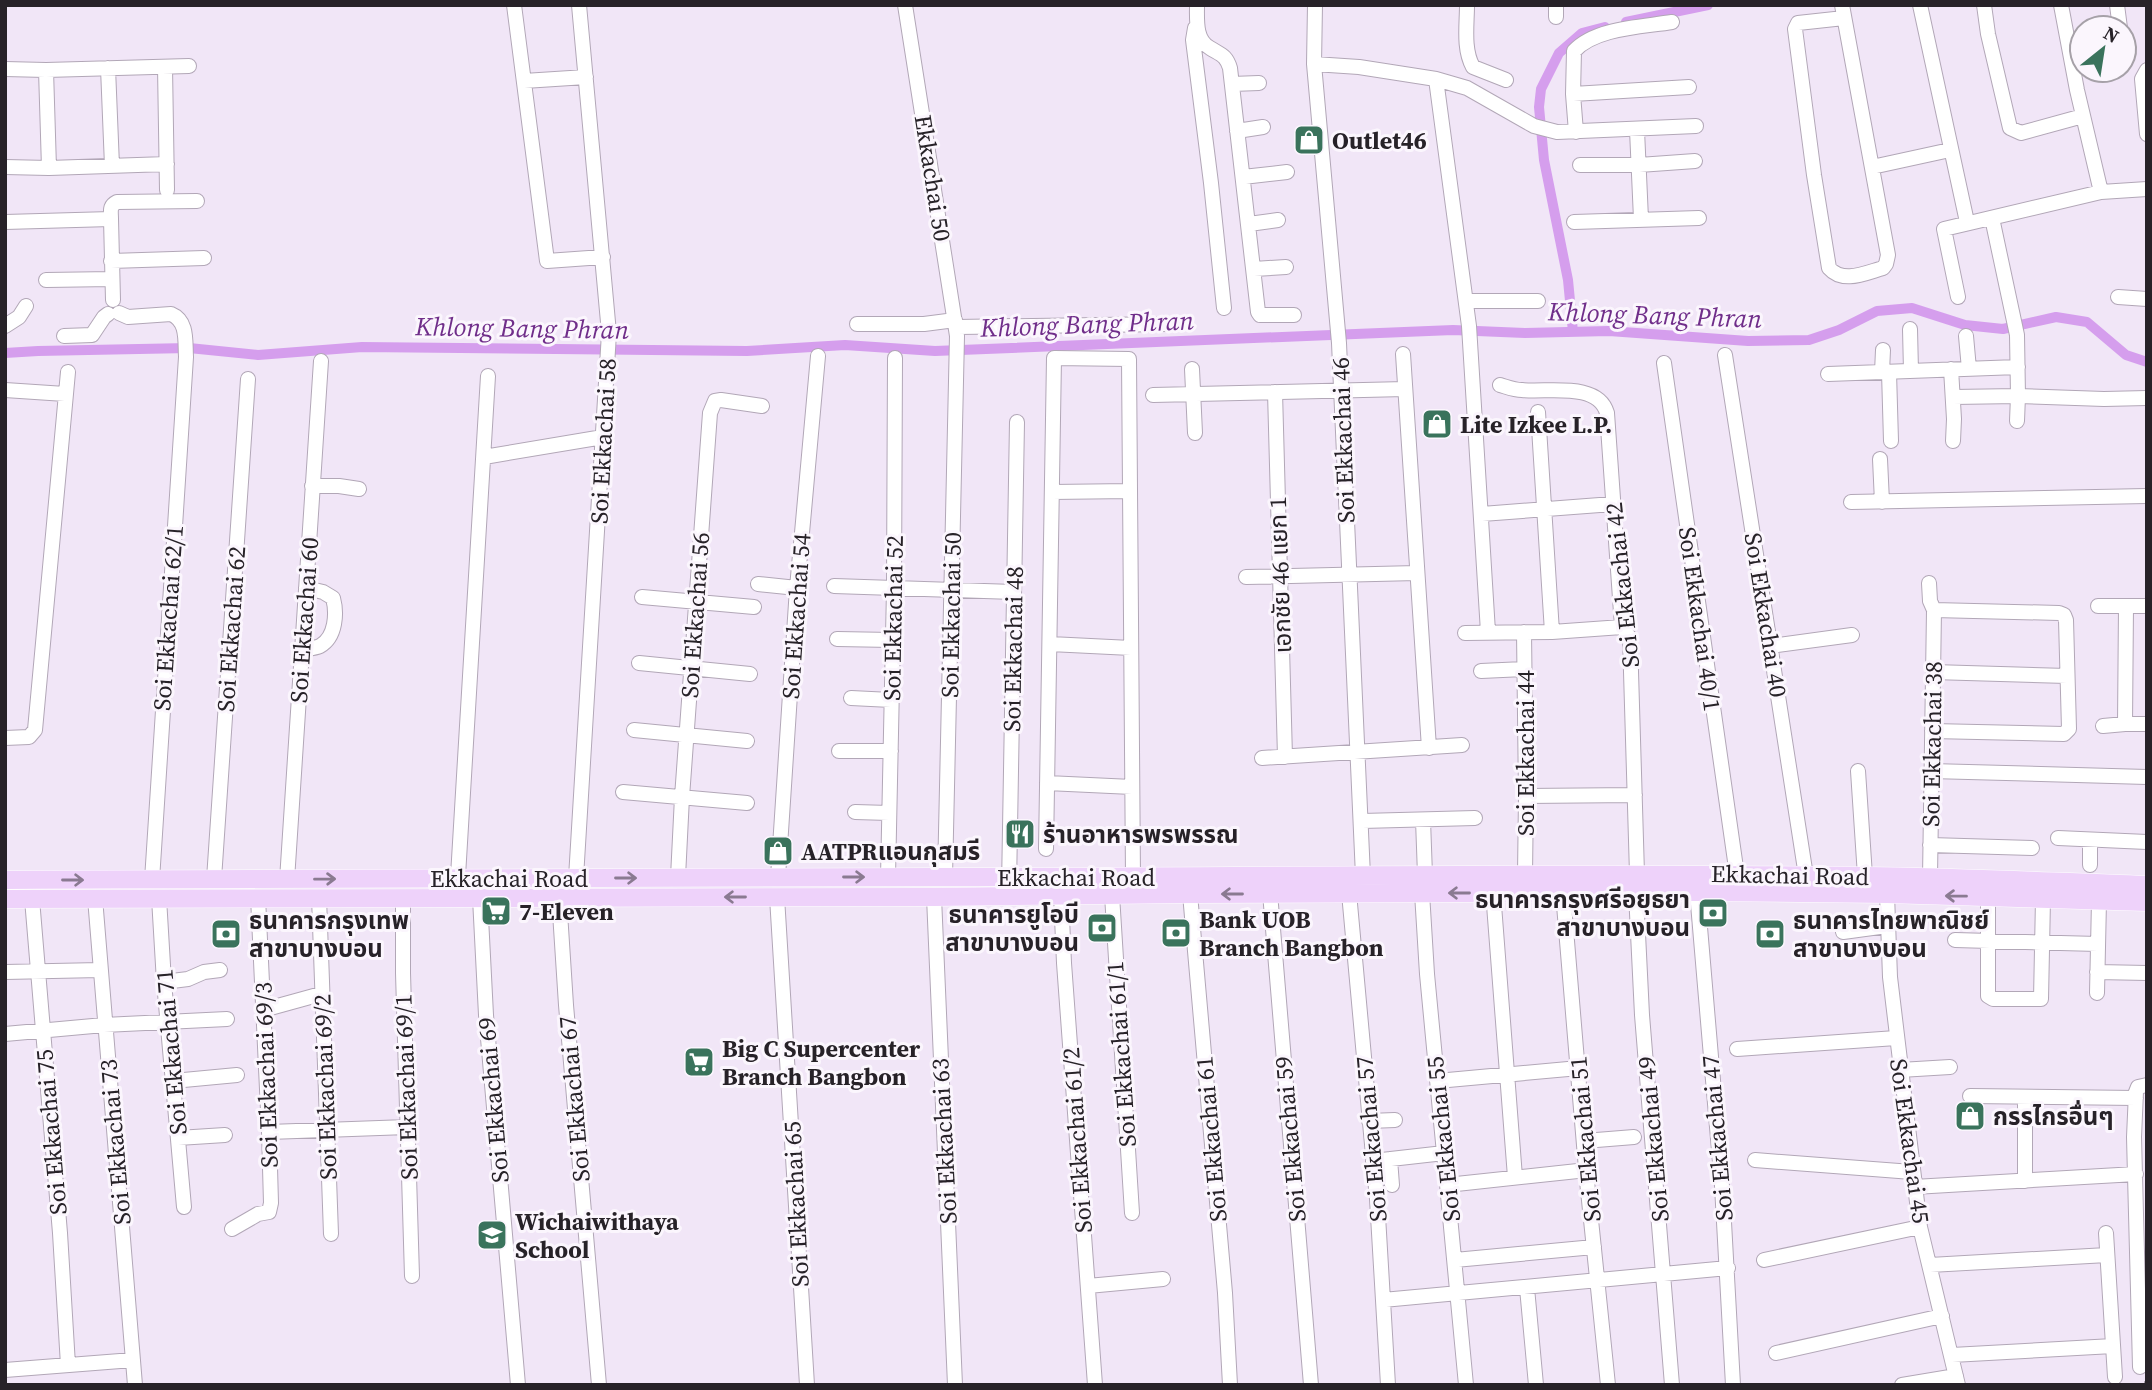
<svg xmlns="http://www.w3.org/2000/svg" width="2152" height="1390" font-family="'Source Serif 4','Noto Sans Thai',serif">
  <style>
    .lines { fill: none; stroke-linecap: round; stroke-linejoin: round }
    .canal { stroke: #d59eed; stroke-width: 10 }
    .minor-casing { stroke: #b2a7b7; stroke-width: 16 }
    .major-casing { stroke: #fff; stroke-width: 19 }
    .minor { stroke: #fff; stroke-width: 14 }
    .major { stroke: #eed2fa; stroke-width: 18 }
    .rail { stroke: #8d8590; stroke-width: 2.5; stroke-dasharray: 3.5 7; stroke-linecap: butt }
    .oneway { stroke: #8a7a91 }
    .labels { text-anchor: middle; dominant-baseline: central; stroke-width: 6; stroke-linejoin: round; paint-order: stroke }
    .poi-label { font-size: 24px; font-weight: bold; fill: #272228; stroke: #fbf6fd; text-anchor: start }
    .street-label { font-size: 24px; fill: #272228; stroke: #fbf6fd }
    .water-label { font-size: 26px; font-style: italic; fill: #702e8a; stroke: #fbf6fd }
  </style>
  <rect width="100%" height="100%" fill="#f1e6f7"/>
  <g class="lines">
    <!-- canal -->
    <path class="canal" d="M1626,22L1708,5
      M1573,332L1568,280L1544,160L1539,107L1541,89L1559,53L1582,33L1605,27
      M5,353L38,351L189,348L258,355L362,347L747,351L845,345L935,351L1453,330L1525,333L1609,331L1748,341L1809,340L1839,330L1877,311L1912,308L1965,325L2003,329L2056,317L2087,322L2126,355L2147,362"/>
    <!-- minor casing -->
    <g class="minor-casing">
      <path id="minor" d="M514,5L547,261L603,257
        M905,5L957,336L945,877
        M1197,5C1197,20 1195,40 1210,48C1221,55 1226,55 1230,68L1258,312L1260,315H1294
        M1315,5L1314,64L1339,343L1363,876
        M1467,5C1467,25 1463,49 1473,67L1506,80
        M1556,5V17
        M1842,5L1888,255L1886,264L1883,268C1865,273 1843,284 1829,268L1814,175L1795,29L1798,23L1844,18
        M1920,5L1967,222
        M1984,5L1988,34L2010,128L2021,133L2083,116
        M2061,5L2077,90L2101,192
        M2117,5L2120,28
        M1195,28L1193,40L1211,183L1224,308
        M1314,64L1359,67L1436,79L1467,88L1534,126L1557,132L1696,126
        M165,67L167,190
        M108,68L112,166
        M5,69L46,70L189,66
        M2147,70L2142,79L2147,134
        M1436,79L1469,326L1488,632
        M524,81L586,77
        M1232,84L1259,83
        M1573,94L1689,87
        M1637,130L1641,219
        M1237,131L1263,127
        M1576,132L1573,94L1574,51C1595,28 1641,27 1672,22
        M1580,165H1639L1695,161
        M5,167L49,168L46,70
        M1872,167L1950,150
        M49,168L167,164
        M1243,177L1287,172
        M5,222L111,219
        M1574,222L1699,218
        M1249,224L1278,220
        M111,261L204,258
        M1254,269L1286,267
        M46,280L112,279
        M1958,297L1944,229L2101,192L2147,189
        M2118,297L2147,299
        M113,300L111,219C111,211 109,206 117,202L197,201
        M1466,301H1538
        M119,313L128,317L171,314C188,321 185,341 186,357L152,880
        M857,324H924L955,320
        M5,326L19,317L26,306
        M957,327L1166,324
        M1910,329L1911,371
        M64,336L92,335L104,317L108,314
        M1966,336L1969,369
        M1403,354L1429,748
        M1725,355L1806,876
        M1664,363L1737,875
        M1192,369L1195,433
        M1951,369L1954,419L1953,441
        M1882,372L1883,350
        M1889,372L1891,441
        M1828,374L2018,367
        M1500,385C1507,387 1514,390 1522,390C1546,393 1598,381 1607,413L1622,627L1630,638L1637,874
        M5,390L65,394
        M1275,392L1285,757
        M1153,395L1405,389
        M1953,397L2018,396L2017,335L1992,218
        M1538,412L1552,632
        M2017,421L2018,396L2104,399L2147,398
        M484,457L603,437
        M1880,459L1882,502
        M312,486H339L359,489
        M1052,492L1130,491
        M1851,502L2147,496
        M1482,514L1613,504
        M1246,577L1417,573
        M1929,583L1930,601L1934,610L1930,877
        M758,584L797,588
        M834,586L1014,592
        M642,597L754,607
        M2098,606H2147
        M2126,606L2125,724H2147
        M1524,632L1526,796L1525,874
        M1465,633L1552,632L1622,627
        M837,639L892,640
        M1050,644L1131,648
        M1771,646L1852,635
        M303,650C308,649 315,648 320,646C336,637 337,613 333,598L323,592L306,588
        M639,663L750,674
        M1481,671L1524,669
        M1933,672L2067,676
        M851,698L891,700
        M2103,726L2125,724
        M634,730L747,741
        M1932,731L2064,734L2069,729L2066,620L2064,615L2059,613L1934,610
        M5,738L29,737L35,730L68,372
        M839,751H891
        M1262,758L1462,745
        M1858,771L1865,876
        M1931,771L2147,777
        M1047,783L1132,787
        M623,792L747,803
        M1526,796L1635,795
        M855,812L889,813
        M1423,820L1425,875
        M1362,821L1475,818
        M2058,838L2147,842
        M2090,840V865
        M1930,845L2032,848
        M1046,849L1054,358L1129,359L1133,877
        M458,876L488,376
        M678,877L682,797L710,413L715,401L721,400L762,406
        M778,877L797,588L818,356
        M888,877L894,589L895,358
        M576,878L609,333L579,5
        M214,879L248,379
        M287,880L321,361
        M1009,887L1017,422
        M1493,892L1515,1177
        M1697,892L1722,1186L1733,1385
        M1270,893L1311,1385
        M1349,893L1377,1199L1388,1385
        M1422,893L1427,974L1466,1385
        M1563,893L1587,1181L1608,1385
        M1636,893L1642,1015L1672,1385
        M1190,894L1225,1293L1230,1385
        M1887,894L1890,977L1920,1227L1958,1385
        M1061,895L1064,963L1095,1385
        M1112,895L1132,1213
        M319,897L331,1234
        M559,897L566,1005L599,1385
        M777,897L807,1385
        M934,897L955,1385
        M1988,897V996L1993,999H2041L2043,899
        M95,898L135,1385
        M159,898L164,982L184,1207
        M480,898L486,1015L518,1385
        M32,899L60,1233L68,1365
        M403,899V973L412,1276
        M1843,932L1887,926
        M1955,940L2098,944
        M5,972L100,970
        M2097,972L2147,973
        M164,982L188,979L204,972L220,970
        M2097,993L2099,901
        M263,1010L321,994
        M5,1034L104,1025L227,1019
        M1737,1049L1896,1038
        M1900,1070L1950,1067
        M173,1081L237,1075
        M1437,1081L1579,1068
        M1970,1096L2136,1098
        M2025,1097V1181
        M1369,1121L1395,1120
        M269,1132L407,1127
        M178,1138L225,1135
        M1584,1141L1634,1137
        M1390,1159L1392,1185
        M1755,1160L1912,1172
        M1373,1161L1444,1153
        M1447,1185L1587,1170
        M1914,1187L2136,1174
        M232,1229L258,1214L269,1212L271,1203L269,1132L258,897
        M2106,1233L2115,1377
        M1455,1260L1594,1247
        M1764,1260L1920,1227
        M1930,1265L2107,1255
        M1088,1286L1163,1279
        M1527,1288L1536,1385
        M1383,1300L1728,1268
        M1776,1353L1942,1316
        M1952,1355L2113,1346
        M2140,1367L2134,1137L2136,1092L2138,1087L2147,1085
        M5,1370L133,1360
        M1902,1385L1956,1376"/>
    </g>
    <!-- major casing -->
    <g class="major-casing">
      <path id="major" d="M5,880C317,877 629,878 942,877C1250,877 1559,872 1867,876C1960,877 2054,882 2147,885
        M5,899L934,897L1190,894L1697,892L1887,894L2147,902"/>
    </g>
    <!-- minor -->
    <use href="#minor" class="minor"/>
    <!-- major -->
    <use href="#major" class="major"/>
    <!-- rail -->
    <path class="rail" d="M2134,1385L2147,1382"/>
  </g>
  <!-- one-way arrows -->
  <defs><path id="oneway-shaft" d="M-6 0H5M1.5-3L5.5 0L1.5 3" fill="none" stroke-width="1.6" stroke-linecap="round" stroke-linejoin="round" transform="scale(1.75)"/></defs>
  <g class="oneway">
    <use href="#oneway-shaft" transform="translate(854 877)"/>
    <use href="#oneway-shaft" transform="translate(626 878)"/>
    <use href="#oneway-shaft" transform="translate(325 879) rotate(-1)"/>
    <use href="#oneway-shaft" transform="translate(73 880)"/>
    <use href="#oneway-shaft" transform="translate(1459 893) rotate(180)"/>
    <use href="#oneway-shaft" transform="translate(1232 894) rotate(180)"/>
    <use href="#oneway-shaft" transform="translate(1956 896) rotate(-179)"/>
    <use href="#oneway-shaft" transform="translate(735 897) rotate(-180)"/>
  </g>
  <!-- icons -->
  <defs>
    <g id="shop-square" transform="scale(1.575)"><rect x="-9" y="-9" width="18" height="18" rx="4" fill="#3a735c" stroke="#fbf6fd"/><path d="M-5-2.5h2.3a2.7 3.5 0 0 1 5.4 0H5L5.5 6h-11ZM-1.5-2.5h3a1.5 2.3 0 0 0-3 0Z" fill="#fff"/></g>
    <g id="restaurant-square" transform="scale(1.575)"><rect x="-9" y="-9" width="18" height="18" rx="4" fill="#3a735c" stroke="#fbf6fd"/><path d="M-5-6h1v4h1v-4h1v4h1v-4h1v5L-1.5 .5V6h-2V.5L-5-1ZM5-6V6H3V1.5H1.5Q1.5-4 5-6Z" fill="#fff"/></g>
    <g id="supermarket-square" transform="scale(1.575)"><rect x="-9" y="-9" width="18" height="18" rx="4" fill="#3a735c" stroke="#fbf6fd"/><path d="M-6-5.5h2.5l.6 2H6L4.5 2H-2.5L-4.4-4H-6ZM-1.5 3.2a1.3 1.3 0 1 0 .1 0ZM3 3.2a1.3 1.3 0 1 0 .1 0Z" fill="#fff"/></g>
    <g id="bank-square" transform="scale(1.575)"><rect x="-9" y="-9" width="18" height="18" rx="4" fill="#3a735c" stroke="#fbf6fd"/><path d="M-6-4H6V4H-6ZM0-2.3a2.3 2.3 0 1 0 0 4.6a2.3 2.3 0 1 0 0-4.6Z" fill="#fff"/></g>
    <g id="school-square" transform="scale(1.575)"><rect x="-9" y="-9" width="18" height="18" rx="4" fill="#3a735c" stroke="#fbf6fd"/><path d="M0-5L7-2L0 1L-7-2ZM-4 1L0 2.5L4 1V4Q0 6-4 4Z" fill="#fff"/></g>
  </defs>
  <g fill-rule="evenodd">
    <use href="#shop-square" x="1309" y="140"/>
    <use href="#shop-square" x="1437" y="424"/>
    <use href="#restaurant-square" x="1020" y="834"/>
    <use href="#shop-square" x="778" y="851"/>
    <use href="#supermarket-square" x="496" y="911"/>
    <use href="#bank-square" x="1713" y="913"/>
    <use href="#bank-square" x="1102" y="928"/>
    <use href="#bank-square" x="1176" y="933"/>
    <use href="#bank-square" x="226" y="934"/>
    <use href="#bank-square" x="1770" y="934"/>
    <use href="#supermarket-square" x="699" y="1062"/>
    <use href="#shop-square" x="1970" y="1116"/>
    <use href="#school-square" x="492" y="1235"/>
  </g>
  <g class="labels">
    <!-- poi labels -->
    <g class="poi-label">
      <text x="1332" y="140">Outlet46</text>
      <text x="1460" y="424">Lite Izkee L.P.</text>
      <text x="1043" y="834">ร้านอาหารพรพรรณ</text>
      <text x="801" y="851">AATPRแอนกุสมรี</text>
      <text x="1690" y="899" text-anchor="end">ธนาคารกรุงศรีอยุธยา<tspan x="1690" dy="28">สาขาบางบอน</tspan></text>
      <text x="519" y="911">7-Eleven</text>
      <text x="1079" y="914" text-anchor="end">ธนาคารยูโอบี<tspan x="1079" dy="28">สาขาบางบอน</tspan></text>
      <text x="1199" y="919">Bank UOB<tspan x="1199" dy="28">Branch Bangbon</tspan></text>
      <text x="249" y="920">ธนาคารกรุงเทพ<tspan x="249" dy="28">สาขาบางบอน</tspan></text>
      <text x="1793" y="920">ธนาคารไทยพาณิชย์<tspan x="1793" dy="28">สาขาบางบอน</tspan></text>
      <text x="722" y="1048">Big C Supercenter<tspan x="722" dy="28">Branch Bangbon</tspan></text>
      <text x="1993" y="1116">กรรไกรอื่นๆ</text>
      <text x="515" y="1221">Wichaiwithaya<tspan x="515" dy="28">School</tspan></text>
    </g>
    <!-- street labels -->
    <g class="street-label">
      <text transform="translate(933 178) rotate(81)">Ekkachai 50</text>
      <text transform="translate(1343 440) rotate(-92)">Soi Ekkachai 46</text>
      <text transform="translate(603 441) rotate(-87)">Soi Ekkachai 58</text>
      <text transform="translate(1280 575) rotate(-92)">เอกชัย 46 แยก 1</text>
      <text transform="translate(1622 585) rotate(-96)">Soi Ekkachai 42</text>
      <text transform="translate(695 615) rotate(-86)">Soi Ekkachai 56</text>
      <text transform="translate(951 615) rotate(-89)">Soi Ekkachai 50</text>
      <text transform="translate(1766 615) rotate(81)">Soi Ekkachai 40</text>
      <text transform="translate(796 616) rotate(-86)">Soi Ekkachai 54</text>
      <text transform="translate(168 618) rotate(-86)">Soi Ekkachai 62/1</text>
      <text transform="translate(893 618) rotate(-89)">Soi Ekkachai 52</text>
      <text transform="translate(1700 619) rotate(82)">Soi Ekkachai 40/1</text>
      <text transform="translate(304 620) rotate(-86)">Soi Ekkachai 60</text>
      <text transform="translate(231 629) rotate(-86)">Soi Ekkachai 62</text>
      <text transform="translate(1013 649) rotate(-89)">Soi Ekkachai 48</text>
      <text transform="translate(1932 744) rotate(-89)">Soi Ekkachai 38</text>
      <text transform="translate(1525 753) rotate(-90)">Soi Ekkachai 44</text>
      <text transform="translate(1790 875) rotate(1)">Ekkachai Road</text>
      <text x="1076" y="877">Ekkachai Road</text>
      <text x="509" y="878">Ekkachai Road</text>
      <text transform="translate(171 1052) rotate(-95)">Soi Ekkachai 71</text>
      <text transform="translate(1121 1054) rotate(-94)">Soi Ekkachai 61/1</text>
      <text transform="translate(266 1075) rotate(-92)">Soi Ekkachai 69/3</text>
      <text transform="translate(325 1087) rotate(-92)">Soi Ekkachai 69/2</text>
      <text transform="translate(406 1087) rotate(-92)">Soi Ekkachai 69/1</text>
      <text transform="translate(574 1099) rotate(-95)">Soi Ekkachai 67</text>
      <text transform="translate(493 1100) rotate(-95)">Soi Ekkachai 69</text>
      <text transform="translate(51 1132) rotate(-95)">Soi Ekkachai 75</text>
      <text transform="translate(1717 1138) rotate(-95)">Soi Ekkachai 47</text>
      <text transform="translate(1211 1139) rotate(-95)">Soi Ekkachai 61</text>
      <text transform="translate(1290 1139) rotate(-95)">Soi Ekkachai 59</text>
      <text transform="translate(1371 1139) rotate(-95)">Soi Ekkachai 57</text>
      <text transform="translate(1443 1139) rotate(-96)">Soi Ekkachai 55</text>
      <text transform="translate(1585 1139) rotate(-95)">Soi Ekkachai 51</text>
      <text transform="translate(1653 1139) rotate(-95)">Soi Ekkachai 49</text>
      <text transform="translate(1077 1140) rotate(-94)">Soi Ekkachai 61/2</text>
      <text transform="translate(944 1141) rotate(-93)">Soi Ekkachai 63</text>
      <text transform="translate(1910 1141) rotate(82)">Soi Ekkachai 45</text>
      <text transform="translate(115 1142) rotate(-95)">Soi Ekkachai 73</text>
      <text transform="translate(796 1204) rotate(-93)">Soi Ekkachai 65</text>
    </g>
    <!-- water labels -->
    <g class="water-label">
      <text transform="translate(1655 315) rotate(2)">Khlong Bang Phran</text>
      <text transform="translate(1087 324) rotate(-2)">Khlong Bang Phran</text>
      <text transform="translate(522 328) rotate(1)">Khlong Bang Phran</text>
    </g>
  </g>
  <!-- border -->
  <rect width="2152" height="1390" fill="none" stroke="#272228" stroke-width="14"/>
  <!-- north arrow -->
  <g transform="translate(2103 49) rotate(30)"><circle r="33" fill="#fbf6fd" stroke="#a6a1a8" stroke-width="2"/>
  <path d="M0-5L12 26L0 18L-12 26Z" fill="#3a735c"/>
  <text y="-10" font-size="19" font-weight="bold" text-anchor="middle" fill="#272228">N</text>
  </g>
</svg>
